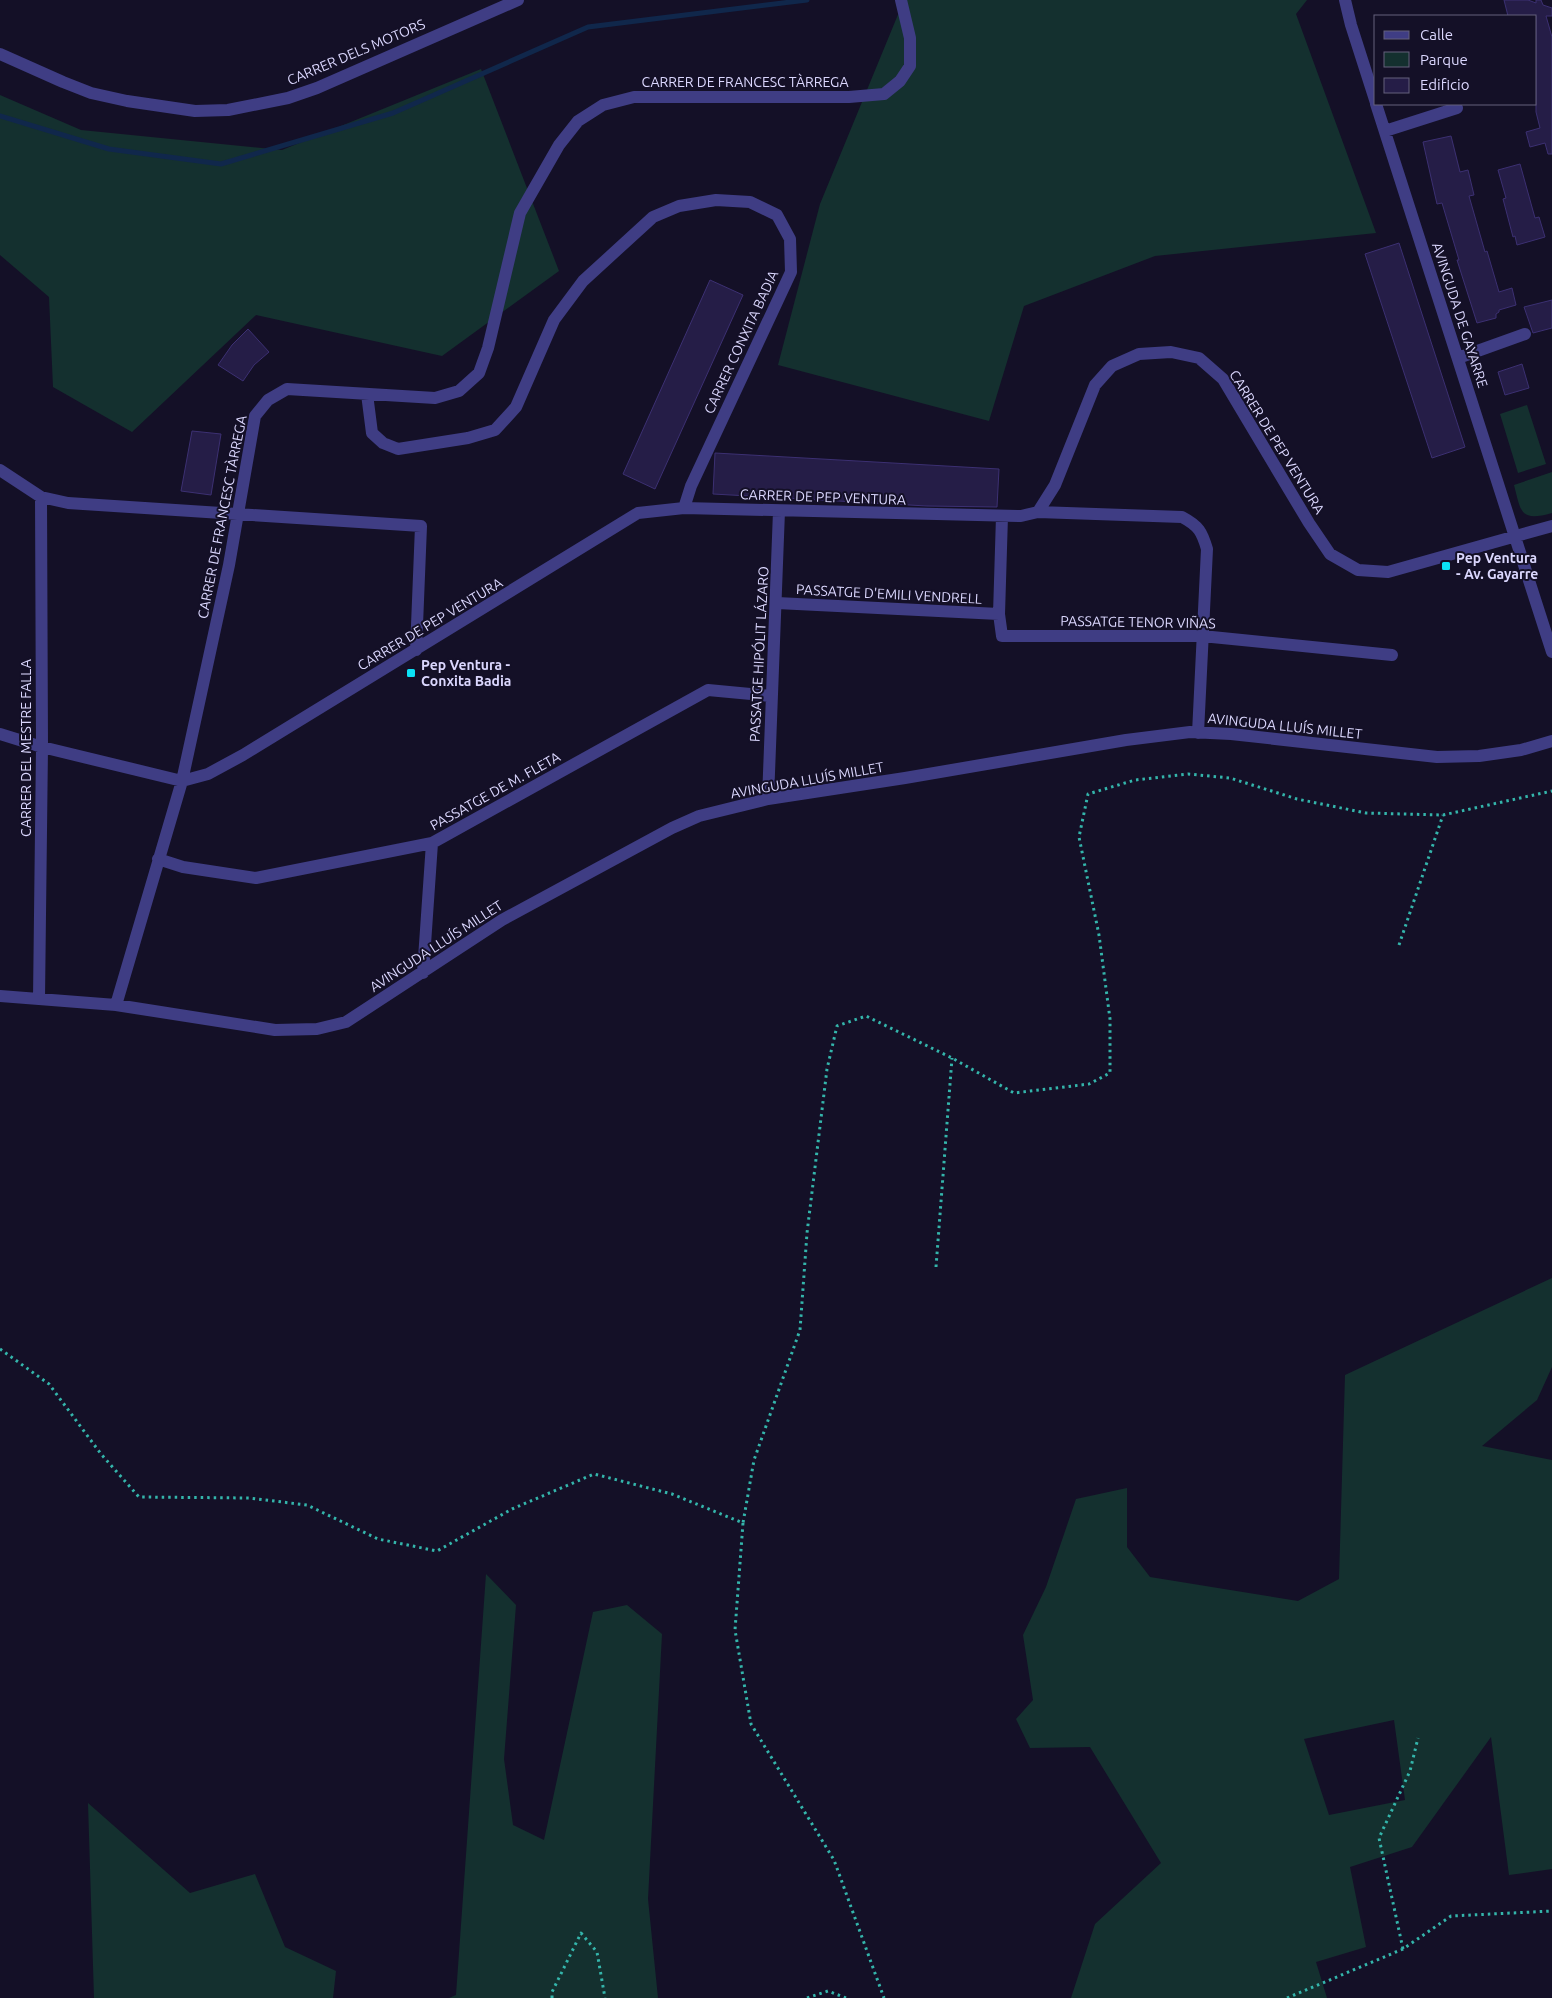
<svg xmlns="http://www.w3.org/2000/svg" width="1552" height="1998" font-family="Ubuntu,sans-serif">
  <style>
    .green { fill: #14302f; fill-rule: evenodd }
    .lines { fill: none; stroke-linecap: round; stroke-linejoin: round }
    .stream { stroke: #10274b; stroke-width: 5 }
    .building { fill: #251d47; stroke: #3c3072 }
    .path { stroke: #34b5ab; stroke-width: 3; stroke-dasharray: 2.5 4; stroke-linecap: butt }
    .street { stroke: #3f3d84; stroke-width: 12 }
    .poi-dot { fill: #0be2f6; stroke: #141027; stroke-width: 2 }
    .labels { text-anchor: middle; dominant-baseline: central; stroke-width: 4; stroke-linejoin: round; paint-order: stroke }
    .street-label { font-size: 14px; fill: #dbd7fe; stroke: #141027 }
    .poi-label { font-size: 14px; font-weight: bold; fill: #dbd7fe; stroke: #141027; text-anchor: start }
  </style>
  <rect width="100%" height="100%" fill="#141027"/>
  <!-- green -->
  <path class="green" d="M904,0H1307L1296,14L1376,233L1155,256L1024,306L989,421L778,365L820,204Z
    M481,69L559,271L442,356L256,315L132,432L53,387L49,297L0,255V95L81,130L282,150Z
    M1527,405L1546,464L1518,473L1500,414Z
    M1552,472V513C1520,522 1521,512 1514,485Z
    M1552,1278V1367L1537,1400L1482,1446L1552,1460V1869L1509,1875L1491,1737L1412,1847L1350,1867L1366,1947L1316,1962L1327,1998H1071L1095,1924L1161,1863L1090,1747L1030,1748L1016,1719L1033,1700L1023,1635L1046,1587L1076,1499L1127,1488V1547L1150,1577L1298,1601L1339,1579L1345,1375ZM1394,1720L1405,1800L1329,1815L1304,1739Z
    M486,1574L516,1605L504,1759L513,1825L544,1840L593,1612L627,1605L662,1634L648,1899L658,1998H449L456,1995Z
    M88,1803L190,1893L255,1874L285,1947L336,1971L333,1998H94Z"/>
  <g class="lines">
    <!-- stream -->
    <path class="stream" d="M0,116L109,149L221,164L393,113L588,27L807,0"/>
  </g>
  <!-- building -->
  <path class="building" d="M1504,0H1528L1536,3V0H1541L1543,5L1552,8V16H1546L1552,37V154H1548L1545,143L1530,147L1526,132L1540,128L1536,112V16H1508Z
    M1451,136L1460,172L1468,170L1474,195L1469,196L1485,252L1487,251L1499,292L1512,288L1516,305L1499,310V312L1496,314V318L1477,323L1457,260H1459L1442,203L1437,204L1423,142Z
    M1520,164L1535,218L1539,217L1545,237L1517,245L1515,236L1513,237L1503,199L1506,198L1498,170Z
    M1399,243L1465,447L1432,458L1365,254Z
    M710,280L743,295L655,489L623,474Z
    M1552,300V328L1533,333L1524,307Z
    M248,329L269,352L254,365L243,381L218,365L232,345Z
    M1522,364L1529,388L1505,395L1498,372Z
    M192,431L221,434L211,495L181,491Z
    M715,453L999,469L997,507L927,506L713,494Z"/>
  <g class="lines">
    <!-- path -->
    <path class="path" d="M1399,945L1443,815
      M936,1267L952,1058
      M0,1349L49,1384L101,1454L139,1497L249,1498L307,1505L378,1539L437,1551L512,1509L594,1474L672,1494L743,1523L754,1460L800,1330L807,1233L827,1069L837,1026L866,1016L952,1058L1014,1093L1089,1084L1110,1073V1019L1099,935L1079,837L1088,794L1135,780L1188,774L1230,778L1297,799L1366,813L1443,815L1552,791
      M743,1523L735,1630L751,1724L834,1860L884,1998
      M1403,1949L1379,1838L1410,1771L1418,1738
      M552,1998V1992L581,1933L597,1952L605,1998
      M807,1998L828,1991L846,1998
      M1287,1998L1403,1949L1451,1916L1552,1911"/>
    <!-- street -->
    <path class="street" d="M1345,0L1351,25L1376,103
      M0,54L63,82L91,93L127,101L195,111L228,110L288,98L317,88L518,0
      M1376,104L1552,652
      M1385,131L1457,108
      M1458,358L1525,334
      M367,394L372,433L383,443L398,449L468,438L495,430L516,407L554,320L583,281L653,217L679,206L716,200L750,202L777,215L790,239L791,272L691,486L684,508
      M0,470L41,497L68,503L421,526L416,650
      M1038,512L1182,517C1199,526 1202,532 1207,549L1198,733
      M1002,516L999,614L1002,636H1202L1392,655
      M777,603L999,614
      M0,734L42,747L182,781L208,774L243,755L638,513L684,508L1021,516L1038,512L1055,485L1095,385L1112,366L1139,354L1171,352L1199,358L1223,379L1309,523L1330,554L1358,570L1388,572L1552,526
      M768,799L779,511
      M158,859L183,867L256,878L432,843L708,690L771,696
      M423,973L432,843
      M0,996L116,1005L275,1030L317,1029L346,1022L502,920L672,828L699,816L768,799L905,778L1126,740L1190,732L1231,734L1437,757L1479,756L1521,750L1552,741
      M39,999L42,747L41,497
      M116,1005L182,781L229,565L255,416L268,400L287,389L435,398L459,391L479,373L488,348L520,213L559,145L578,121L603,105L634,97H849L884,94L900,81L910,66V38L901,0"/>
  </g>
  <!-- markers -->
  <g class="poi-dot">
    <rect x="1441" y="561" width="10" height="10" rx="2.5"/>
    <rect x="406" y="668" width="10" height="10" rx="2.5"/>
  </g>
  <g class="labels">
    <!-- street labels -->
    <g class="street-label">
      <text transform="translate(356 52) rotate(-23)">CARRER DELS MOTORS</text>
      <text x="745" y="82">CARRER DE FRANCESC TÀRREGA</text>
      <text transform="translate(1460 315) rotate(72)">AVINGUDA DE GAYARRE</text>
      <text transform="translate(741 342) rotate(-65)">CARRER CONXITA BADIA</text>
      <text transform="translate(1277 442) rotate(58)">CARRER DE PEP VENTURA</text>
      <text transform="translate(823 497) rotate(2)">CARRER DE PEP VENTURA</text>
      <text transform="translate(222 517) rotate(-79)">CARRER DE FRANCESC TÀRREGA</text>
      <text transform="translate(889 594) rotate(3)">PASSATGE D'EMILI VENDRELL</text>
      <text transform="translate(1138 622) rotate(1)">PASSATGE TENOR VIÑAS</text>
      <text transform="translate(430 624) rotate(-31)">CARRER DE PEP VENTURA</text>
      <text transform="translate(759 654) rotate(-87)">PASSATGE HIPÓLIT LÁZARO</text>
      <text transform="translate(1285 726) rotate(6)">AVINGUDA LLUÍS MILLET</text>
      <text transform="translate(26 748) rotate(-90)">CARRER DEL MESTRE FALLA</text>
      <text transform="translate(807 780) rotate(-10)">AVINGUDA LLUÍS MILLET</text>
      <text transform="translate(495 791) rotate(-29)">PASSATGE DE M. FLETA</text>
      <text transform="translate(436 946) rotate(-33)">AVINGUDA LLUÍS MILLET</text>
    </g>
    <!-- poi labels -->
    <g class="poi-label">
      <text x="1456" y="558">Pep Ventura<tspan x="1456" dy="16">- Av. Gayarre</tspan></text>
      <text x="421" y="665">Pep Ventura -<tspan x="421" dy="16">Conxita Badia</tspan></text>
    </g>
  </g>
  <!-- legend -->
  <rect x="1374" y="15" width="162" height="90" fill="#141027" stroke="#64607d"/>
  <rect x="1384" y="31" width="25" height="8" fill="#3f3d84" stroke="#64607d"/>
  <text x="1420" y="40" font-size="15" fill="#dbd7fe">Calle</text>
  <rect x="1384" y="52" width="25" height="15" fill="#14302f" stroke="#64607d"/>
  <text x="1420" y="65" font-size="15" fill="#dbd7fe">Parque</text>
  <rect x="1384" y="78" width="25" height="15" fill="#251d47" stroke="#64607d"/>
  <text x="1420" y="90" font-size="15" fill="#dbd7fe">Edificio</text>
</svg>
